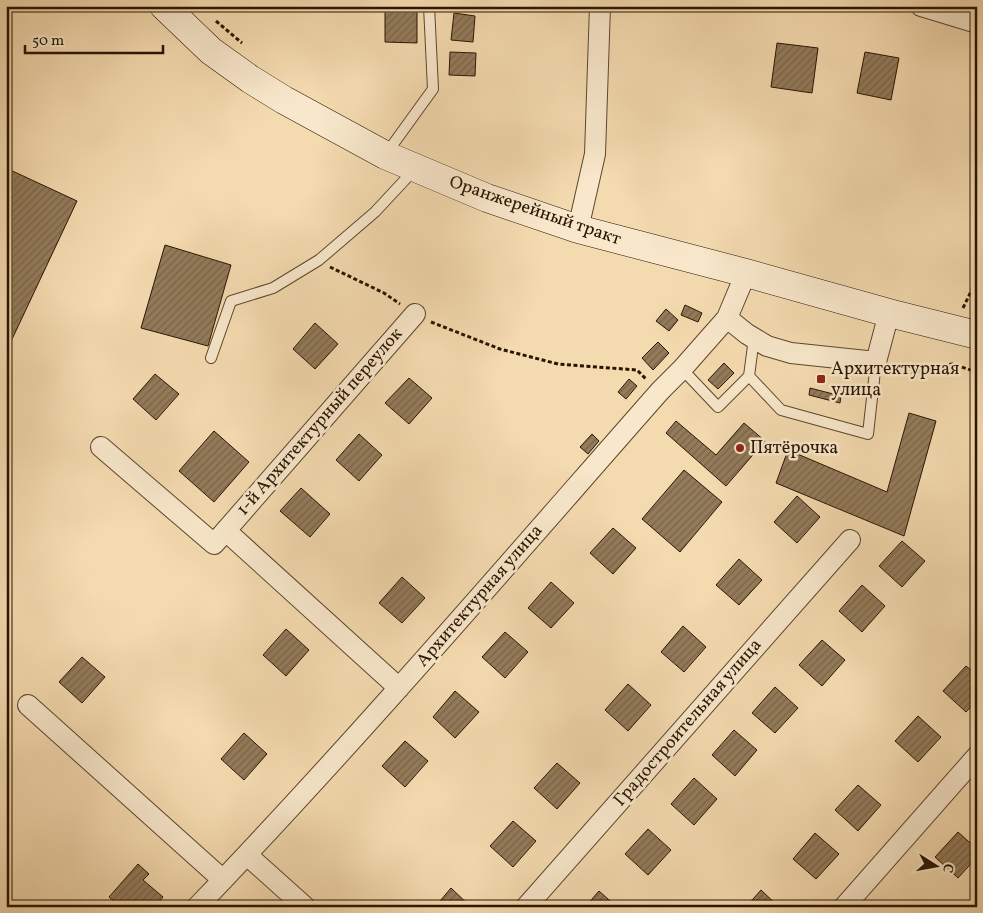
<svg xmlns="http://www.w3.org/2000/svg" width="983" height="913" font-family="Vollkorn,serif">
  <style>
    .building { fill: url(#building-hatch); stroke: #291501 }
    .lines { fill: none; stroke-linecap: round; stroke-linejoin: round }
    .lane-casing { stroke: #5c462c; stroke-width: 12 }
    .street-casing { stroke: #5c462c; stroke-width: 22 }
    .secondary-casing { stroke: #291501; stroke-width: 29 }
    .path { stroke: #291501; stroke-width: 3; stroke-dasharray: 4 2.5; stroke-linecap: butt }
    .lane { stroke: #f8e7cb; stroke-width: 10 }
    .street { stroke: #f8e7cb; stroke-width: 20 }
    .secondary { stroke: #f8e7cb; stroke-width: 28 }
    .poi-dot { fill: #8f2418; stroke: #f8e7cb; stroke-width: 2 }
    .labels { text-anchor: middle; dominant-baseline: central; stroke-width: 5; stroke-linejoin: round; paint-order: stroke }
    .street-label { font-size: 18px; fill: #291501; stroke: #f8e7cb }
    .poi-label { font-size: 18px; fill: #291501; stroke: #f8e7cb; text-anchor: start }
  </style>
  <defs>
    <pattern id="building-hatch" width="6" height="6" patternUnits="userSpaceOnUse" patternTransform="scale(1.25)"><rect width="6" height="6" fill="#937b5b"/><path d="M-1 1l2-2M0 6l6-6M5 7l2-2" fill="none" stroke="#786449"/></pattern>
  </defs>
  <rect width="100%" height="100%" fill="#f4daaf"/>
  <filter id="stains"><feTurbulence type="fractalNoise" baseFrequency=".004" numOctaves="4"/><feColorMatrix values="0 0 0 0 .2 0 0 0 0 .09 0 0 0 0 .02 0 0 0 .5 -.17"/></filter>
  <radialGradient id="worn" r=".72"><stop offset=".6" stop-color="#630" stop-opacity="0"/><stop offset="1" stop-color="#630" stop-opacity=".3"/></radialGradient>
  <!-- building -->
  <path class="building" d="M385,7H417V43L385,42Z
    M454,13L475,16L473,42L451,40Z
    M777,43L818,48L812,93L771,87Z
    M450,52L476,53L475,76L449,75Z
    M865,52L899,58L891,100L857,93Z
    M977,76V100L972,99Z
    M6,168L77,201L6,352Z
    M165,245L231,265L208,346L141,328Z
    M685,305L702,313L698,322L681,315Z
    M666,309L678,320L669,331L656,321Z
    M315,323L338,344L315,369L293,349Z
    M658,342L669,353L653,370L642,358Z
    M724,363L734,373L718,389L708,380Z
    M155,374L179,394L156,420L133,399Z
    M409,378L432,398L409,424L385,403Z
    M629,379L637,386L626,399L618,392Z
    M810,388L841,396L840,403L809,395Z
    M909,413L936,421L904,536L776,483L788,450L887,492Z
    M676,421L716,455L744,423L765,441L726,486L666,433Z
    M214,431L249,462L214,502L179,471Z
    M359,434L382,455L359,481L336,460Z
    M592,434L599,441L588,454L580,447Z
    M684,470L722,502L680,552L642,519Z
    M301,488L330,514L310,537L280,511Z
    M797,496L820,517L797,543L774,522Z
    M613,528L636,548L613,574L590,553Z
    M902,541L925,561L902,587L879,566Z
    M739,559L762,580L739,605L716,585Z
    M402,577L425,598L402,623L379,603Z
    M551,582L574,603L551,628L528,608Z
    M862,585L885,606L862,632L839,611Z
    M683,626L706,647L684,672L661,652Z
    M286,629L309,650L286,676L263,655Z
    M505,632L528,652L505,678L482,657Z
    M822,640L845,660L822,686L799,665Z
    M82,657L105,677L82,703L59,682Z
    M966,666L977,675V700L966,712L943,691Z
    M628,684L651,705L628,731L605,710Z
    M775,687L798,708L775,733L752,713Z
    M455,691L479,712L455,738L433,717Z
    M918,716L941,737L918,762L895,741Z
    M734,730L757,750L735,776L712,755Z
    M244,733L267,754L244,780L221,759Z
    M405,741L428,761L405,787L382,766Z
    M557,763L580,783L557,809L534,788Z
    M694,778L717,799L694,825L671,804Z
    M858,785L881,805L858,831L835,810Z
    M977,809V821L971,816Z
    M513,821L536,841L513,867L490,846Z
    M648,829L671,850L648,875L625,854Z
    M958,832L977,849V857L958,878L935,857Z
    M815,833L839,854L816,879L793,859Z
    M138,864L149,874L143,880L163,897L155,907H120L109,897Z
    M451,888L471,907H435Z
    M761,890L779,907H746Z
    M599,891L617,907H585Z"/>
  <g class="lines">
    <!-- lane casing -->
    <g class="lane-casing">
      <path id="lane" d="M386,154L433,89L429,6
        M211,358L231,301L273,288L319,260L375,212L415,169
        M682,369L718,407L749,376L781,410L868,434L876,362
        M749,376L754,338"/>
    </g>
    <!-- street casing -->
    <g class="street-casing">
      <path id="street" d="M921,6L977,23
        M578,229L595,154L600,6
        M727,318L747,334L767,346L791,353L876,362L889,313
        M101,447L214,544L415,314
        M226,531L399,688
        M28,705L223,880
        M247,855L305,907
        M197,907C357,740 507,565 660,391L682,369L727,318L746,273
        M526,907L850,540
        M844,907L977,756"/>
    </g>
    <!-- secondary casing -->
    <g class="secondary-casing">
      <path id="secondary" d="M164,6L211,51L250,79L284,100L385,155L487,198L578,229L746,273L889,313L977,335"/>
    </g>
    <!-- path -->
    <path class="path" d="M216,21L242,43
      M330,267L384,293L400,304
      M963,308L977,279
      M431,322L500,349L558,364L637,370L646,379
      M893,369L904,374L952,364L977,372"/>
    <!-- lane -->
    <use href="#lane" class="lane"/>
    <!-- street -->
    <use href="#street" class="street"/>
    <!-- secondary -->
    <use href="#secondary" class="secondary"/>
  </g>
  <!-- markers -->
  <g class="poi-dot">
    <rect x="816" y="374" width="10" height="10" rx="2.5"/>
    <circle cx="740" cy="448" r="5"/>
  </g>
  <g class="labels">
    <!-- street labels -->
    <g class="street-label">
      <text transform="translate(535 211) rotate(19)">Оранжерейный тракт</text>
      <text transform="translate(320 422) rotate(-49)">1-й Архитектурный переулок</text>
      <text transform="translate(480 596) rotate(-49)">Архитектурная улица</text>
      <text transform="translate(688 723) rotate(-49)">Градостроительная улица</text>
    </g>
    <!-- poi labels -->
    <g class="poi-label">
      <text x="831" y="369">Архитектурная<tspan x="831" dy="21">улица</tspan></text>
      <text x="750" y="448">Пятёрочка</text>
    </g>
  </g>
  <!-- margin -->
  <rect width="983" height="913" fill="none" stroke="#f4daaf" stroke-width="25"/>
  <rect x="8" y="8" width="968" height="898" fill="none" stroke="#291501" stroke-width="2.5"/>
  <rect x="12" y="12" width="958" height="888" fill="none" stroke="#291501"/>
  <!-- north arrow -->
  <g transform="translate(936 866) rotate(101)" stroke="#f8e7cb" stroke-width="4" paint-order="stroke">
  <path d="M0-4L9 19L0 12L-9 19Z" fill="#291501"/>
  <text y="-8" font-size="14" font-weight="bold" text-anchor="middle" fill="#291501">С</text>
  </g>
  <!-- scale -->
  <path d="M25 45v8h138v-8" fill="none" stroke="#291501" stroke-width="2.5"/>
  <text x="32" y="45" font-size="15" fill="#291501" stroke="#f8e7cb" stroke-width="4" paint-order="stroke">50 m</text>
  <rect width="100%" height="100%" filter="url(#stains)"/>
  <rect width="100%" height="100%" fill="url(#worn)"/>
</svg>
